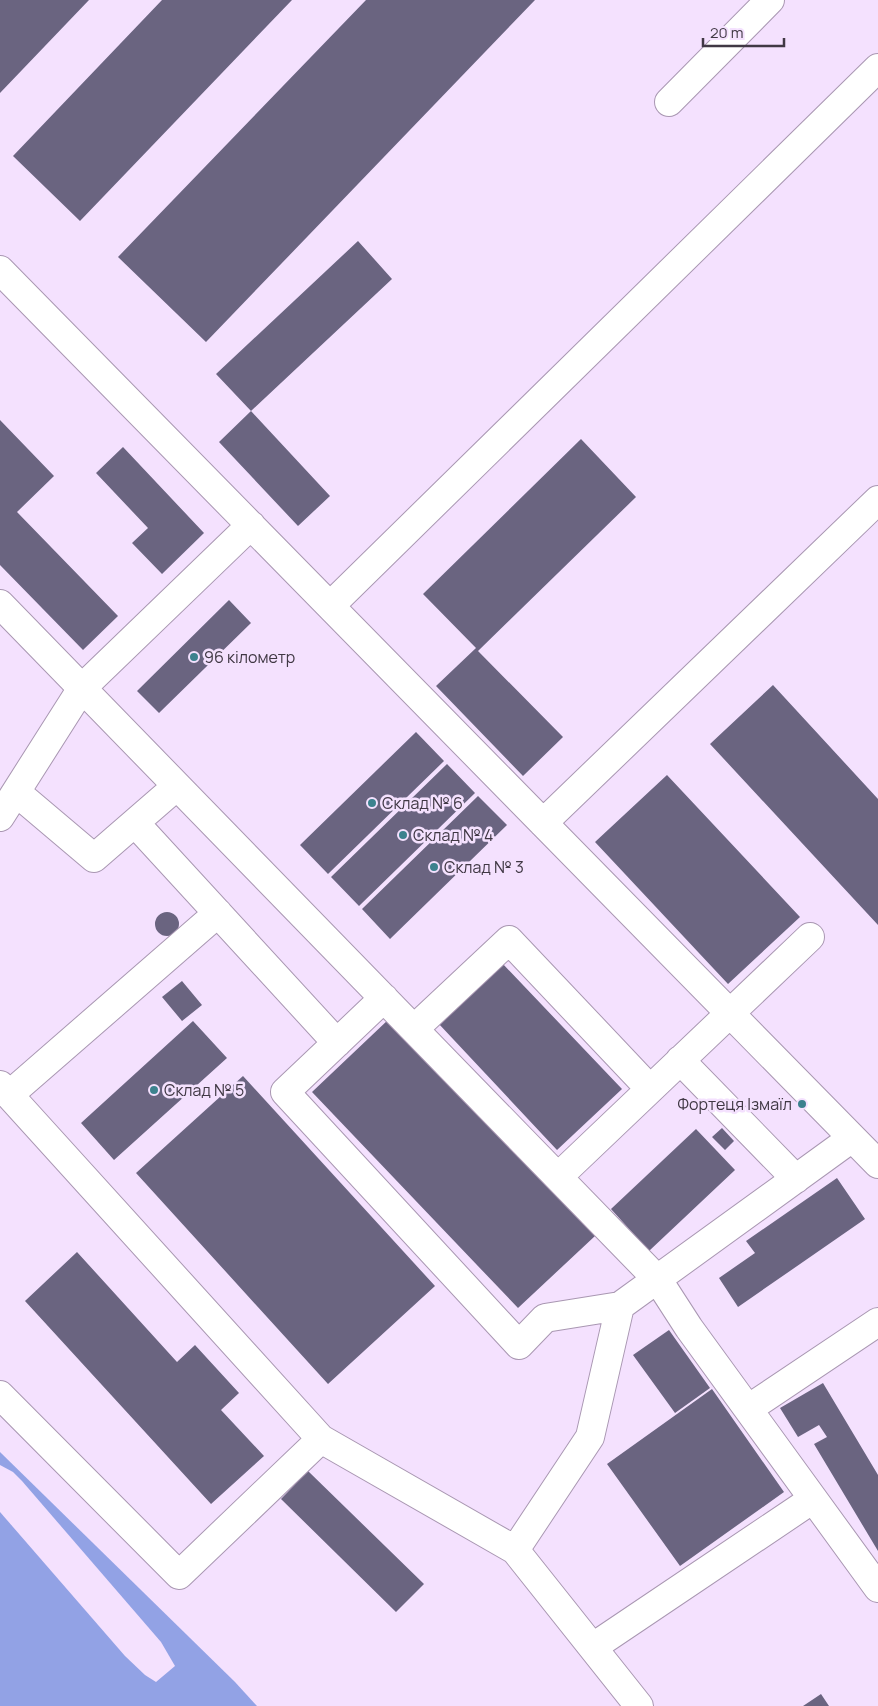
<svg xmlns="http://www.w3.org/2000/svg" width="878" height="1706" font-family="Manrope,sans-serif">
  <style>
    .water { fill: #92a2e5 }
    .pier { fill: #f4e1fe }
    .building { fill: #6a6480 }
    .lines { fill: none; stroke-linecap: round; stroke-linejoin: round }
    .minor-casing { stroke: #a997b2; stroke-width: 30 }
    .minor { stroke: #fff; stroke-width: 28 }
    .poi-dot { fill: #3c828e; stroke: #f4e1fe; stroke-width: 2 }
    .labels { text-anchor: middle; dominant-baseline: central; stroke-width: 5; stroke-linejoin: round; paint-order: stroke }
    .poi-label { font-size: 16px; fill: #403844; stroke: #f4e1fe; text-anchor: start }
  </style>
  <rect width="100%" height="100%" fill="#f4e1fe"/>
  <!-- water -->
  <path class="water" d="M0,1452L235,1682L257,1706H0Z"/>
  <!-- pier -->
  <path class="pier" d="M0,1465L13,1472L22,1481L161,1642L175,1666L156,1682L145,1675L125,1656L0,1512Z"/>
  <!-- building -->
  <path class="building" d="M0,0H89L0,93Z
    M162,0H292L80,221L13,156Z
    M366,0H535L206,342L118,257Z
    M358,241L392,279L251,411L330,496L298,526L219,442L251,411L216,374Z
    M0,420L54,476L17,512L118,616L83,650L0,565Z
    M581,439L636,497L478,651L563,737L523,776L436,686L476,648L423,594Z
    M123,447L204,533L162,574L132,543L148,528L96,473Z
    M229,600L251,623L159,713L137,691Z
    M773,685L878,799V925L710,744Z
    M416,732L444,761L328,874L300,845Z
    M447,764L475,793L359,906L331,877Z
    M667,775L800,917L728,984L595,842Z
    M478,796L507,825L390,939L362,909Z
    M155 924a12 12 0 1 1 24 0a12 12 0 1 1-24 0Z
    M502,963L622,1089L557,1150L438,1023Z
    M182,981L202,1005L182,1021L162,997Z
    M389,1019L595,1236L518,1308L312,1092Z
    M193,1021L227,1058L114,1160L81,1123Z
    M243,1076L435,1286L328,1384L136,1173Z
    M722,1128L734,1141L725,1150L712,1137Z
    M696,1129L735,1170L649,1251L611,1209Z
    M837,1178L865,1219L738,1307L719,1278L755,1253L746,1241Z
    M77,1252L177,1362L195,1345L239,1393L221,1410L264,1456L211,1504L25,1301Z
    M669,1330L710,1388L675,1413L633,1355Z
    M823,1383L878,1475V1551L814,1444L827,1437L819,1425L798,1437L780,1408Z
    M712,1389L784,1492L680,1566L607,1464Z
    M308,1471L424,1584L396,1612L281,1499Z
    M821,1694L829,1706H803Z"/>
  <g class="lines">
    <!-- minor casing -->
    <g class="minor-casing">
      <path id="minor" d="M669,102L770,0
        M0,270L878,1164
        M0,604L658,1280L689,1328L878,1588
        M330,606L878,68
        M16,792L94,858L177,786
        M0,817L82,688L251,525
        M135,823L337,1043
        M543,823L878,500
        M384,998L285,1092L519,1345L545,1318L620,1306
        M414,1029L509,940L650,1089
        M680,1060L796,1179
        M0,1085L321,1439L515,1550L639,1706
        M9,1095L218,913
        M558,1177L810,937
        M0,1395L179,1575L321,1439
        M748,1409L878,1322
        M515,1550L590,1437L620,1306L852,1138
        M593,1647L813,1499"/>
    </g>
    <!-- minor -->
    <use href="#minor" class="minor"/>
  </g>
  <!-- markers -->
  <g class="poi-dot">
    <circle cx="194" cy="657" r="5"/>
    <circle cx="372" cy="803" r="5"/>
    <circle cx="403" cy="835" r="5"/>
    <circle cx="434" cy="867" r="5"/>
    <circle cx="154" cy="1090" r="5"/>
    <circle cx="802" cy="1104" r="5"/>
  </g>
  <g class="labels">
    <!-- poi labels -->
    <g class="poi-label">
      <text x="204" y="657">96 кілометр</text>
      <text x="382" y="803">Склад № 6</text>
      <text x="413" y="835">Склад № 4</text>
      <text x="444" y="867">Склад № 3</text>
      <text x="164" y="1090">Склад № 5</text>
      <text x="792" y="1104" text-anchor="end">Фортеця Ізмаїл</text>
    </g>
  </g>
  <!-- scale -->
  <path d="M703 38v8h81v-8" fill="none" stroke="#403844" stroke-width="2.5"/>
  <text x="710" y="38" font-size="15" fill="#403844" stroke="#f4e1fe" stroke-width="4" paint-order="stroke">20 m</text>
</svg>
